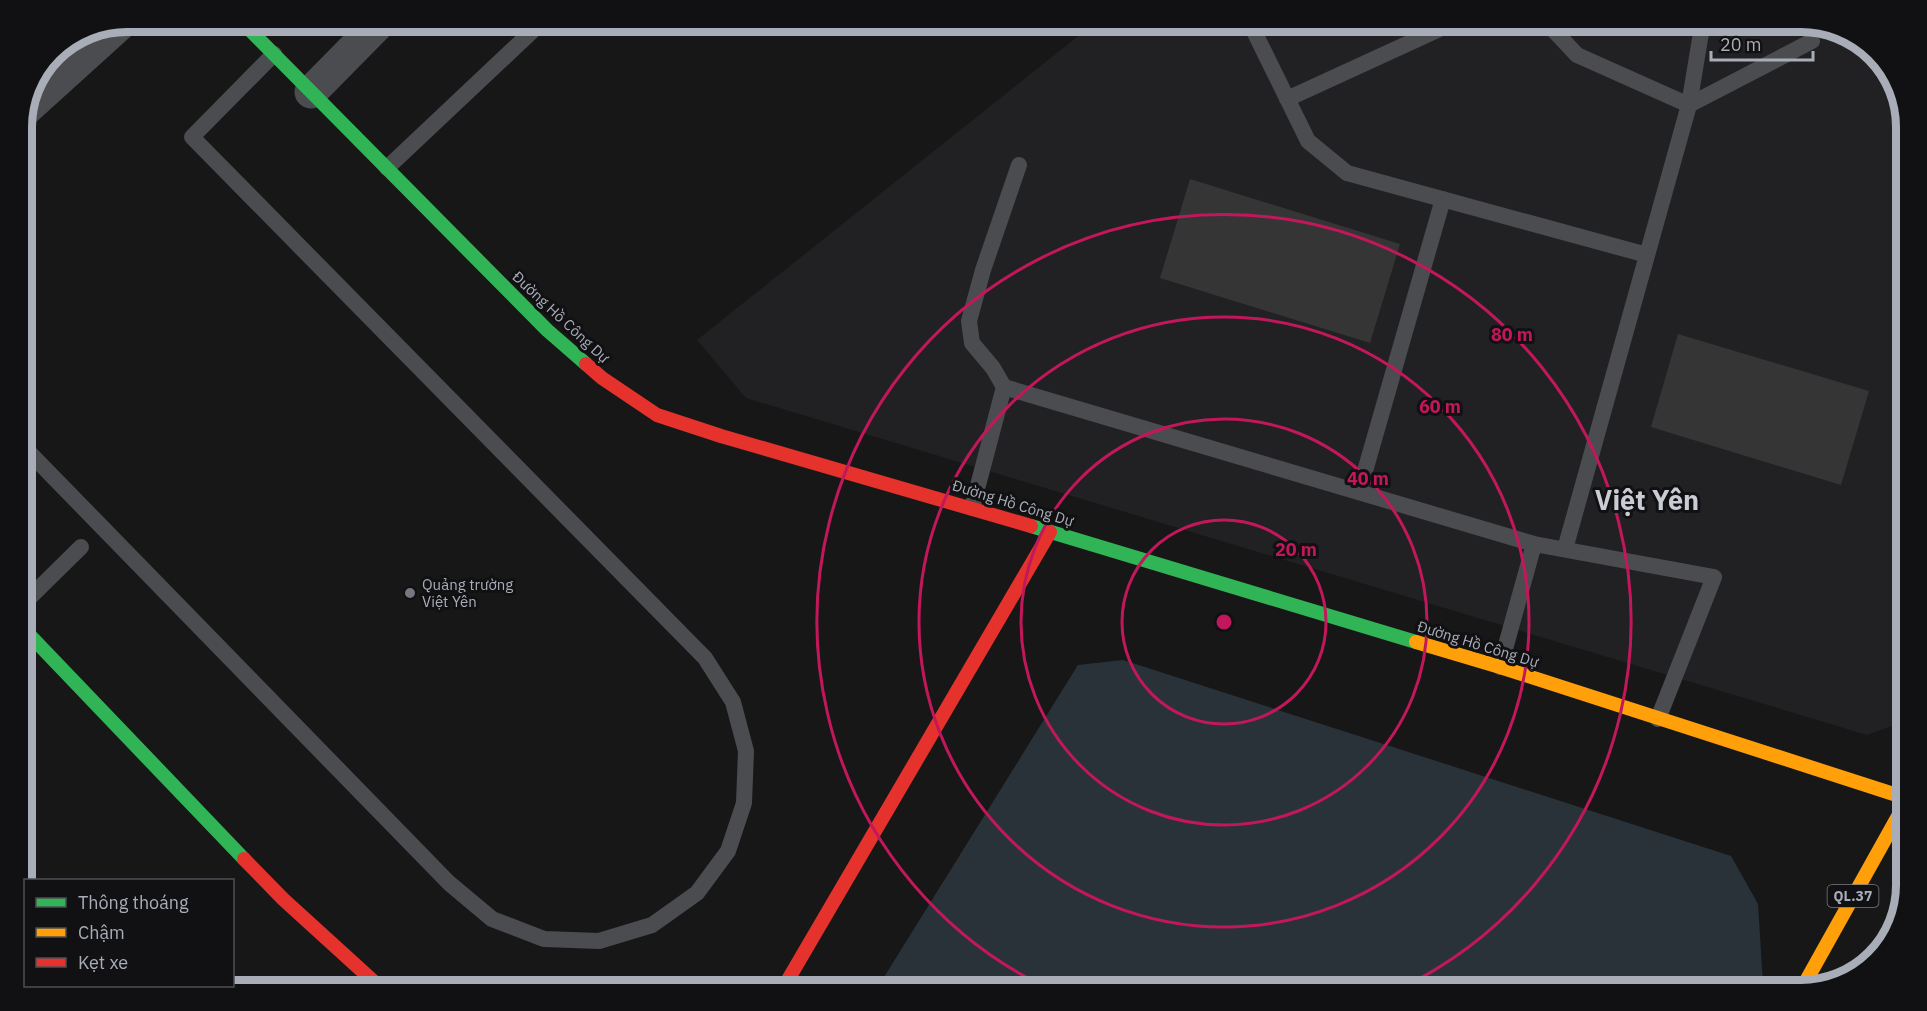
<svg xmlns="http://www.w3.org/2000/svg" width="1927" height="1011" font-family="'IBM Plex Sans',sans-serif">
  <style>
    .built { fill: #212123 }
    .water { fill: #2a3239 }
    .building { fill: #353536 }
    .lines { fill: none; stroke-linecap: round; stroke-linejoin: round }
    .lane { stroke: #4b4c50; stroke-width: 16 }
    .street { stroke: #4b4c50; stroke-width: 33 }
    .fast { stroke: #30b455; stroke-width: 14 }
    .slow { stroke: #ff9f0a; stroke-width: 14 }
    .jam { stroke: #e5322d; stroke-width: 14 }
    .ring { fill: none; stroke: #c2185b; stroke-width: 3 }
    .poi-dot { fill: #757880; stroke: #111113; stroke-width: 2 }
    .labels { text-anchor: middle; dominant-baseline: central; stroke-width: 6; stroke-linejoin: round; paint-order: stroke }
    .shield { fill: #111113; stroke: #7b7e86; stroke-width: 1.5 }
    .shield-label { font-size: 14px; font-weight: bold; fill: #a8adb8 }
    .street-label { font-size: 15px; fill: #a8adb8; stroke: #111113 }
    .poi-label { font-size: 15px; fill: #a8adb8; stroke: #111113; text-anchor: start }
    .town-label { font-size: 27px; font-weight: bold; fill: #c9ccd4; stroke: #111113 }
    .rim { fill: none; stroke: #a8adb8; stroke-width: 8 }
    .centre { fill: #c2185b; stroke: #111113; stroke-width: 3 }
    .ring-label { font-size: 18px; text-anchor: middle; font-weight: bold; fill: #c2185b; stroke: #111113; stroke-width: 6; stroke-linejoin: round; paint-order: stroke }
  </style>
  <rect width="100%" height="100%" fill="#171717"/>
  <!-- built -->
  <path class="built" d="M1097,21H1801L1848,32L1888,68L1906,120V721L1867,735L746,398L697,340Z"/>
  <!-- water -->
  <path class="water" d="M1123,660L1731,856L1758,904L1763,984L1760,990H876L1078,665Z"/>
  <!-- building -->
  <path class="building" d="M1190,179L1400,244L1370,343L1160,278Z
    M1678,334L1869,391L1841,485L1651,427Z"/>
  <g class="lines">
    <!-- lane -->
    <path class="lane" d="M1249,21L1308,141L1347,173L1647,255
      M1545,21L1577,55L1689,105L1812,41
      M1287,99L1457,21
      M387,168L543,21
      M1004,387L1534,544L1714,577L1658,719
      M21,444L449,883L492,919L544,939L599,941L652,925L697,893L728,851L744,803L746,751L733,702L705,658L192,137L274,54
      M1359,492L1443,199
      M972,508L1004,387L993,368L972,343L969,321L983,270L1019,165
      M1565,549L1689,105L1703,21
      M21,606L81,547
      M1500,667L1534,544"/>
    <!-- street -->
    <path class="street" d="M311,92L381,21
      M27,108L122,22"/>
    <!-- fast -->
    <path class="fast" d="M241,21L547,330L586,364
      M1031,526L1416,642
      M21,626L244,859"/>
    <!-- slow -->
    <path class="slow" d="M1416,642L1500,667L1906,798
      M1801,990L1906,802"/>
    <!-- jam -->
    <path class="jam" d="M586,364L602,378L657,415L721,436L1031,526
      M244,859L283,899L383,990
      M782,990L1050,532"/>
  </g>
  <!-- distance rings -->
  <g class="ring">
    <circle cx="1224" cy="622" r="102"/>
    <circle cx="1224" cy="622" r="203"/>
    <circle cx="1224" cy="622" r="305"/>
    <path d="M1049 989A407 407 0 1 1 1399 989"/>
  </g>
  <!-- markers -->
  <circle class="poi-dot" cx="410" cy="593" r="6"/>
  <g class="labels">
    <!-- shield labels -->
    <rect class="shield" x="1827.5" y="885" width="51" height="22" rx="4.5"/>
    <g class="shield-label">
      <text x="1853" y="896">QL.37</text>
    </g>
    <!-- street labels -->
    <g class="street-label">
      <text transform="translate(561 317) rotate(43)">Đường Hồ Công Dự</text>
      <text transform="translate(1013 503) rotate(17)">Đường Hồ Công Dự</text>
      <text transform="translate(1478 644) rotate(17)">Đường Hồ Công Dự</text>
    </g>
    <!-- poi labels -->
    <g class="poi-label">
      <text x="422" y="584">Quảng trường<tspan x="422" dy="17">Việt Yên</tspan></text>
    </g>
    <!-- town labels -->
    <g class="town-label">
      <text x="1647" y="499">Việt Yên</text>
    </g>
  </g>
  <!-- crop -->
  <path d="M0 0H1927V1011H0ZM127 32H1801A95 95 0 0 1 1896 127V885A95 95 0 0 1 1801 980H127A95 95 0 0 1 32 885V127A95 95 0 0 1 127 32Z" fill="#111113" fill-rule="evenodd"/>
  <path class="rim" d="M127 32H1801A95 95 0 0 1 1896 127V885A95 95 0 0 1 1801 980H127A95 95 0 0 1 32 885V127A95 95 0 0 1 127 32Z"/>
  <circle cx="1224" cy="622" r="9" class="centre"/>
  <g class="ring-label">
    <text x="1512" y="341">80 m</text>
    <text x="1440" y="413">60 m</text>
    <text x="1368" y="485">40 m</text>
    <text x="1296" y="556">20 m</text>
  </g>
  <!-- legend -->
  <rect x="24" y="879" width="210" height="108" fill="#111113" stroke="#4d4f55" stroke-width="1.5"/>
  <rect x="36" y="898" width="30" height="9" fill="#30b455" stroke="#4d4f55" stroke-width="1.5"/>
  <text x="78" y="909" font-size="18" fill="#a8adb8">Thông thoáng</text>
  <rect x="36" y="928" width="30" height="9" fill="#ff9f0a" stroke="#4d4f55" stroke-width="1.5"/>
  <text x="78" y="939" font-size="18" fill="#a8adb8">Chậm</text>
  <rect x="36" y="958" width="30" height="9" fill="#e5322d" stroke="#4d4f55" stroke-width="1.5"/>
  <text x="78" y="969" font-size="18" fill="#a8adb8">Kẹt xe</text>
  <!-- scale -->
  <path d="M1711 51v9h102v-9" fill="none" stroke="#a8adb8" stroke-width="3"/>
  <text x="1720" y="51" font-size="18" fill="#a8adb8" stroke="#111113" stroke-width="4.5" paint-order="stroke">20 m</text>
</svg>
